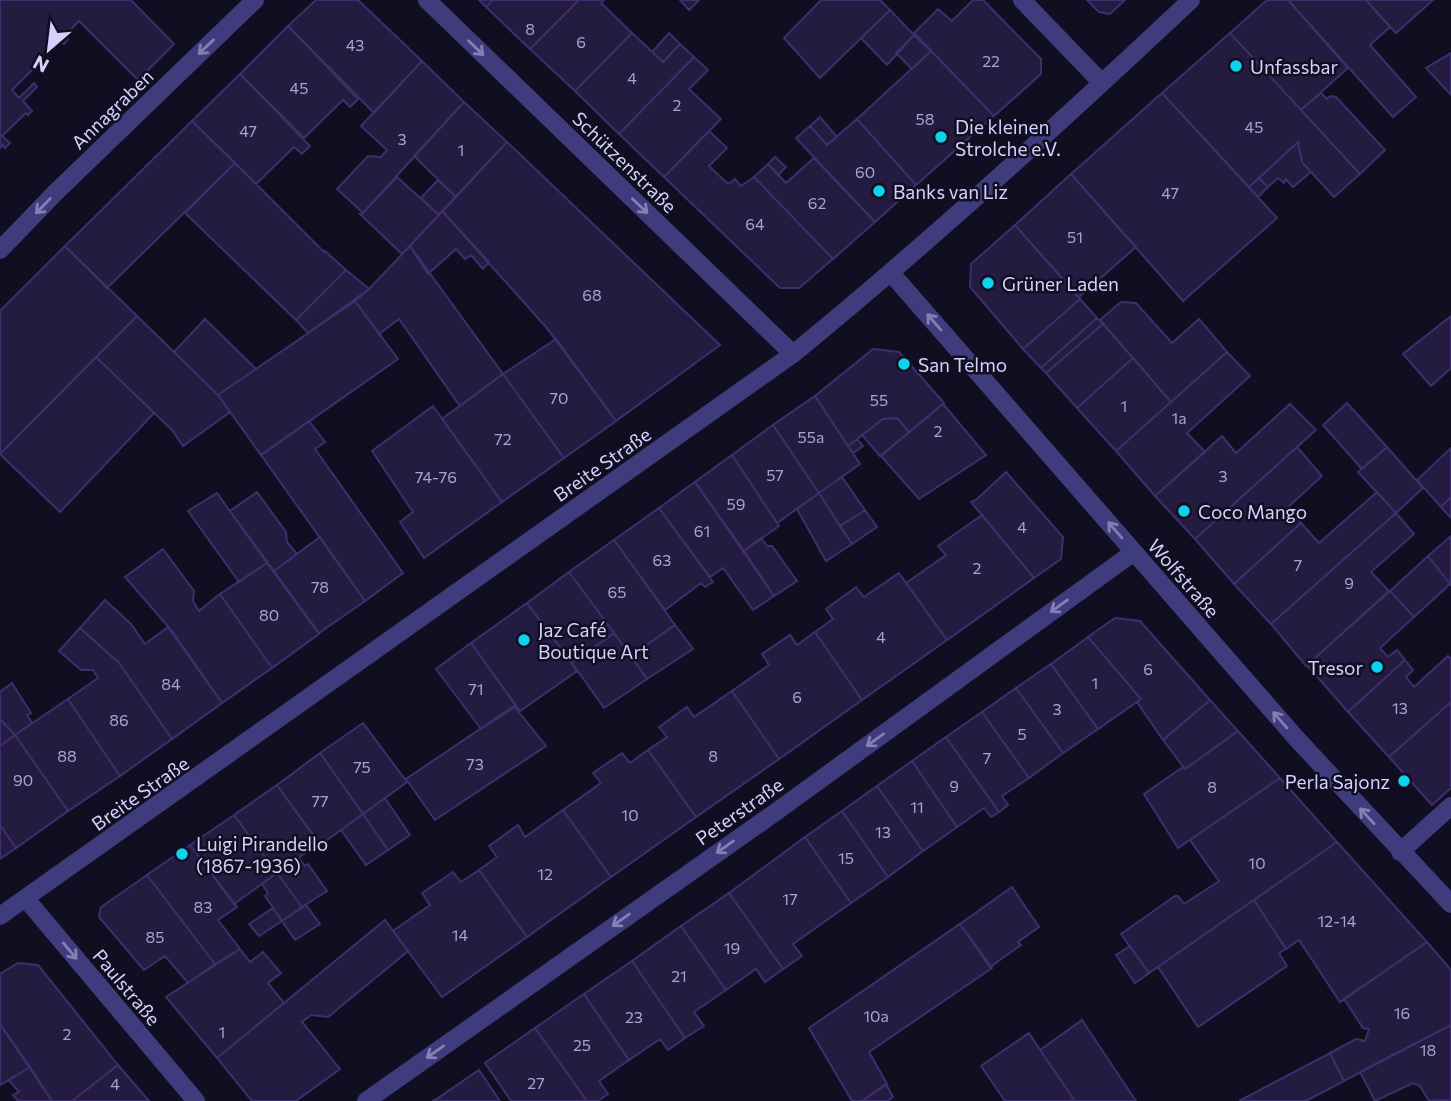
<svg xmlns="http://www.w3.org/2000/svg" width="1451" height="1101" font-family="Commissioner,sans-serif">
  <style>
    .building { fill: #241b41; stroke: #3c2f6c; stroke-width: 2 }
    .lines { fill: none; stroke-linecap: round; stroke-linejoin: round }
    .service { stroke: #3f3c7d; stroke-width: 18 }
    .minor { stroke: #3f3c7d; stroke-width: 18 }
    .oneway { stroke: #837fb7 }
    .poi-dot { fill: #0cd3ed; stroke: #120e21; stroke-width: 2.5 }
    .labels { text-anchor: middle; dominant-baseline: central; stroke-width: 5; stroke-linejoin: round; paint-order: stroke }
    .number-label { font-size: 16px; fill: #aaa3ce }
    .poi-label { font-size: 19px; fill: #d6d0fd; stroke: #120e21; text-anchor: start }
    .street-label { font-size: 19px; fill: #d6d0fd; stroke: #120e21 }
  </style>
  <rect width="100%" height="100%" fill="#120e21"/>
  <!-- building -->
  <path class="building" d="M0,0H131L174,44L138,80L79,21L65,36L68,39L64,44L61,41L12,90L19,98L34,83L37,87L23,101L32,111L28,115L26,113L2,136L10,143L5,148L3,145L0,148Z
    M316,0H358L422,61L374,113L288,26Z
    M479,0H493L486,7Z
    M493,0H579L530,49L486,7Z
    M579,0H604L601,3L632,33L575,91L530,49Z
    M680,0H699L689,10Z
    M821,0H880L890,10L820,78L784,38Z
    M973,0H983L1041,59V74L994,116L914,33L938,9L952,21Z
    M1087,0H1125L1110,14L1099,12Z
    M1267,0H1288L1348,68L1301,110L1230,33Z
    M1288,0H1366L1390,27L1370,45L1416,97L1393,117Z
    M1366,0H1433L1396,33Z
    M890,10L914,35L887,65L861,38Z
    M288,26L358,99L350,107L343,100L304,138L240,74Z
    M632,33L663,62L680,44L694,57L619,134L575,91Z
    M669,33L680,44L663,62L652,52Z
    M1230,33L1360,174L1334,197L1302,162L1298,142L1249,187L1162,93Z
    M914,35L931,51L912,69L896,53Z
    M931,51L994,116L916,185L857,119Z
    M1451,53V95L1426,68Z
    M694,57L708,70L689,89L721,119L664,177L619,134Z
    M422,61L464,102L363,213L337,189L368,156L381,157L387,150L361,126Z
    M240,74L310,146L302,154L294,147L256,184L192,121Z
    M1162,93L1277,218L1183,301L1071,174Z
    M1321,93L1327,99L1330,96L1336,97L1385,150L1360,174L1301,110Z
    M464,102L507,142L456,197L414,156Z
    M820,117L837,137L827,145L810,126Z
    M857,119L916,185L875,222L796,138L810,126L827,145Z
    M192,121L235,163L107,288L65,246Z
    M709,131L727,148L709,166L728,184L735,179L741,186L754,177L833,259L799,288H780L664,177Z
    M507,142L720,345L616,421L546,327L442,211Z
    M1298,142L1302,162L1311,172L1293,187L1286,179L1284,183L1278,178L1268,187L1259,178Z
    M775,157L786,167L778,175L768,164Z
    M814,158L875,222L833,259L754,177L768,164L786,183Z
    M235,163L324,252L325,251L346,270L296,320L185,213Z
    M1071,174L1136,247L1079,297L1015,225Z
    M397,177L439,215L402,254L360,214L363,213Z
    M1259,178L1268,187L1258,197L1249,187Z
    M438,180L456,197L439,215L421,198Z
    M442,211L489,262L483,269L471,255L465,259L456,249L428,274L410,246Z
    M1015,225L1080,299L1023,349L970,287L971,264Z
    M65,246L137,316L0,454V311Z
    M410,246L503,374L460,406L399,319L379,334L355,301L369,289Z
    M346,270L369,289L308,333L296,320Z
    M1080,299L1097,318L1041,368L1023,349Z
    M355,301L398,359L261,455L218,395Z
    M1121,302L1136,303L1172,343L1199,319L1227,352L1171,402L1100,320Z
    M137,316L218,395L230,412L183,446L172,430L96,357Z
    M1451,316V368L1431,386L1403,354Z
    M1097,318L1103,324L1046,373L1041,368Z
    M205,319L256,369L218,395L174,352Z
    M1103,324L1133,358L1077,408L1046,373Z
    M556,339L616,421L564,458L503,374Z
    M873,349L899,352L944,403L909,432L897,418L883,419L848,446L815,396Z
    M1227,352L1250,376L1187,433L1205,452L1155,496L1116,451Z
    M96,357L154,413L60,512L0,454Z
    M1133,358L1171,402L1116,451L1077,408Z
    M503,374L564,458L502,502L442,419Z
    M815,396L860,464L819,493L773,425Z
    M1347,403L1387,447L1362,469L1323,425Z
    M943,404L986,455L919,499L881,456Z
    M1290,404L1316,430L1195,539L1155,496L1222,436L1236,453Z
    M433,406L502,502L424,558L400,522L413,512L372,451Z
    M897,418L909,432L880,456L862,435L883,419Z
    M309,421L325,442L315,449L403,573L365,601L261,455Z
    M773,425L819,493L777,523L732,455Z
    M857,439L863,446L853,453L848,446Z
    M1297,447L1322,476L1287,508L1301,523L1234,584L1195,539Z
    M1387,447L1423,488L1396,513L1358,472Z
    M1451,448V497L1441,507L1417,480Z
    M732,455L779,526L744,551L695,482Z
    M1006,472L1063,537L1061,559L1034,578L971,502L976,500Z
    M842,477L865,510L840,526L819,493Z
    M695,482L774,596L753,610L723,568L710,577L659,508Z
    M257,492L286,532L287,542L297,554L274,571L230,511Z
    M1377,492L1396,513L1271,624L1234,584L1301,523L1319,543Z
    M217,493L267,563L239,582L188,511Z
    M819,493L852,544L826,561L797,509Z
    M1451,497V518L1441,507Z
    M659,508L713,582L705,587L701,583L665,610L614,540Z
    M865,510L877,527L852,544L840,526Z
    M1396,513L1414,534L1371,572L1389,591L1306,666L1271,624Z
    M982,515L1034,578L947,640L906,583L946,555L938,546Z
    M1451,536V585L1428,556Z
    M320,537L365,601L319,633L274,571Z
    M761,538L767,546H772L797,581L774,596L744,551Z
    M614,540L675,625L631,656L569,572Z
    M163,549L194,591L193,601L199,611L220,594L272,668L222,703L172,631L125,577Z
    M1428,556L1450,584L1414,617L1390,591Z
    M267,563L319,634L272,668L220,594Z
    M569,572L614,633L572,663L527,603Z
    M899,573L947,640L862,700L815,632L833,619L826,609L856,587L864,597Z
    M1390,591L1414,617L1380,648L1388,657L1397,650L1405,660L1348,712L1307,665Z
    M105,600L131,624L145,644L168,627L222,703L172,739L119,663L80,628Z
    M527,603L577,671L520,711L471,643Z
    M1115,618L1140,621L1210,700L1163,740L1137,702L1141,699L1088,637Z
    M675,625L693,649L647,679L631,656Z
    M80,628L119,663L172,739L120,776L68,699L98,678L93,670H81L59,651Z
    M815,632L862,700L779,759L732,691L769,665L762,654L790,635L797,645Z
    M614,633L647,679L604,708L572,663Z
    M1088,637L1141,699L1098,729L1051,664Z
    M471,643L516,706L481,729L436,669Z
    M1448,656L1451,659V702L1389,757L1348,712L1405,660L1413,670L1406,677L1414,687Z
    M1051,664L1098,729L1063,753L1016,688Z
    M12,683L31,713L27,715L32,723L15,735L0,719V692Z
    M1016,688L1063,753L1029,778L982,712Z
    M732,691L779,759L696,817L648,750L667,737L659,727L687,707L694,717Z
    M68,699L120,776L68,811L15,735Z
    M1210,700L1238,731L1185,769L1163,740Z
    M1451,702V788L1432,805L1389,757Z
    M514,706L546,746L435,820L406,779Z
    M982,712L1029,778L1002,796L1008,805L999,812L946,737Z
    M0,719L15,735L0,746Z
    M363,723L407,782L363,814L320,753Z
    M1238,731L1280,778L1178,848L1144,794L1183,767L1185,769Z
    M15,735L68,811L16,848L0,825V746Z
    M946,737L999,812L991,817L984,808L957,827L912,761Z
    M648,750L696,817L611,877L563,810L601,783L593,773L622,753L630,763Z
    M320,753L363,814L320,845L277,785Z
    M912,761L957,827L923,851L877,786Z
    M1280,778L1337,842L1149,973L1121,934L1175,896H1178L1184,904L1219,881L1190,840Z
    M277,785L319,843L277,873L234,815Z
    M877,786L923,851L888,877L842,811Z
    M385,798L410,835L388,850L363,814Z
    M563,810L611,877L527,937L479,870L497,857L489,846L518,825L525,837Z
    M842,811L888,877L851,903L805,837Z
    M363,814L388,850L366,865L341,830Z
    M234,815L277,873L234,904L190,845Z
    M0,825L16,848L0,859Z
    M805,837L851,903L793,944L802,956L783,969L729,893Z
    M1337,842L1427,942L1340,1002L1299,940L1286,949L1254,900Z
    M190,845L237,907L218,920L240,949L215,964L147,875Z
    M299,858L305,866L308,864L327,891L302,907L277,873Z
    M479,870L527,937L442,997L393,931L430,905L422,893L453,872L461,882Z
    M277,873L302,907L282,921L265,896L268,893L262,884Z
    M147,875L215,964L188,983L165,956L144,970L99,917L101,907Z
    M1012,887L1039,927L1018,942L1021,945L990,967L960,924Z
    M729,893L783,969L765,982L756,969L726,990L681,926Z
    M1254,900L1286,949L1279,953L1287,966L1198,1027L1158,967Z
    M306,905L320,924L295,940L282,921Z
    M273,908L282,921L259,936L249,924Z
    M385,920L408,951L328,1017L311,1015L302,1022L340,1069L296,1101H252L217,1058Z
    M960,924L992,968L869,1052L887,1084L862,1101H852L809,1028Z
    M681,926L726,990L694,1012L704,1026L685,1038L632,961Z
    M1427,942L1451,970V1025L1344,1081L1330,1053L1356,1039L1365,1041L1369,1029L1363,1028L1344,999Z
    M1130,946L1149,973L1135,983L1116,955Z
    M240,949L250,962L263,952L281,973L268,983L284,1003L217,1058L166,997Z
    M632,961L685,1038L668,1050L660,1039L629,1060L584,994Z
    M18,963L38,965L118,1065L72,1101H52L0,1024V974Z
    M584,994L629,1060L599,1081L608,1094L598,1101H587L535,1028Z
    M1082,1020L1136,1101H1075L1040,1050Z
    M0,1024L30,1067L0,1085Z
    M1451,1025V1100L1429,1101L1420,1086L1413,1083L1375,1101L1360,1072Z
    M535,1028L587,1101H511L485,1063Z
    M1029,1033L1040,1050L1075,1101H1005L981,1066Z
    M1330,1053L1344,1081L1306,1101H1239Z
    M118,1065L149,1101H72Z
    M30,1067L52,1101H18L13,1095L19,1092L9,1080Z
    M479,1070L500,1101H432L435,1100Z
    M886,1084L893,1097L887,1101H862Z"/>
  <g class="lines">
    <!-- service -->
    <path class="service" d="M1400,852L1451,806"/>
    <!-- minor -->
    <path class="minor" d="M427,0L793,354
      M1022,0L1102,83
      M0,250L55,193L255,0
      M891,273L1296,738L1451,904
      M26,899L196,1101
      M0,916L793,354C930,242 1061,122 1191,0
      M366,1101L773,814L1134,552"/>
  </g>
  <!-- one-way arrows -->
  <defs><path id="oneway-shaft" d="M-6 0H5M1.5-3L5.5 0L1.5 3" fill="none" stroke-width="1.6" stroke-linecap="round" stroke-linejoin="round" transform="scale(1.75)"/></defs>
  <g class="oneway">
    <use href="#oneway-shaft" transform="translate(206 47) rotate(136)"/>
    <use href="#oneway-shaft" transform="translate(476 48) rotate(44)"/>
    <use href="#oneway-shaft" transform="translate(43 206) rotate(134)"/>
    <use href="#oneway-shaft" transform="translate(640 206) rotate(44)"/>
    <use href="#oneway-shaft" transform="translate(934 322) rotate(-131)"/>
    <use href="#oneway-shaft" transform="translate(1115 530) rotate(-131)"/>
    <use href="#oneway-shaft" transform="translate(1059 606) rotate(144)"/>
    <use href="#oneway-shaft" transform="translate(1280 720) rotate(-131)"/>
    <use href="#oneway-shaft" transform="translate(875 740) rotate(144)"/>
    <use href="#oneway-shaft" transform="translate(1367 816) rotate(-133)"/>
    <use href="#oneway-shaft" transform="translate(725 847) rotate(145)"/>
    <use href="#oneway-shaft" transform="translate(621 920) rotate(145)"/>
    <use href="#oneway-shaft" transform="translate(70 951) rotate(50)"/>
    <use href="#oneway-shaft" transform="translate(435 1052) rotate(145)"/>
  </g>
  <!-- markers -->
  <g class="poi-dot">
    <circle cx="1236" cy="66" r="7"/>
    <circle cx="941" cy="137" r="7"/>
    <circle cx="879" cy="191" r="7"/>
    <circle cx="988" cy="283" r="7"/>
    <circle cx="904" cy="364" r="7"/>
    <circle cx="1184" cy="511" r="7"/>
    <circle cx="524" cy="640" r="7"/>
    <circle cx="1377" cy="667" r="7"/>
    <circle cx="1404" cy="781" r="7"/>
    <circle cx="182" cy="854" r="7"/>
  </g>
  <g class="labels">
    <!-- number labels -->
    <g class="number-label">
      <text x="530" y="28">8</text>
      <text x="581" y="41">6</text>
      <text x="355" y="44">43</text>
      <text x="991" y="60">22</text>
      <text x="632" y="77">4</text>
      <text x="299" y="87">45</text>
      <text x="677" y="104">2</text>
      <text x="925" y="118">58</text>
      <text x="1254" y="126">45</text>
      <text x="248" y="130">47</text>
      <text x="402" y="138">3</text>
      <text x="461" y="149">1</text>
      <text x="865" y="171">60</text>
      <text x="1170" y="192">47</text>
      <text x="817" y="202">62</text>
      <text x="755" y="223">64</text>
      <text x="1075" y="236">51</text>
      <text x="592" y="294">68</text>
      <text x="559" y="397">70</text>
      <text x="879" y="399">55</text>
      <text x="1124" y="405">1</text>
      <text x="1179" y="417">1a</text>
      <text x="938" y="430">2</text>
      <text x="811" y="436">55a</text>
      <text x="503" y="438">72</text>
      <text x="775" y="474">57</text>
      <text x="1223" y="475">3</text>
      <text x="436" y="476">74-76</text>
      <text x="736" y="503">59</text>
      <text x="1022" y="526">4</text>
      <text x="702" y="530">61</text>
      <text x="662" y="559">63</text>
      <text x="1298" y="564">7</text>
      <text x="977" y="567">2</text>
      <text x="1349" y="582">9</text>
      <text x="320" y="586">78</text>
      <text x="617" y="591">65</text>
      <text x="269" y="614">80</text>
      <text x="881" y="636">4</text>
      <text x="1148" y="668">6</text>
      <text x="1095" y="682">1</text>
      <text x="171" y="683">84</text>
      <text x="476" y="688">71</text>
      <text x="797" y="696">6</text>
      <text x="1400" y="707">13</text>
      <text x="1057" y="708">3</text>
      <text x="119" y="719">86</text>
      <text x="1022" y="733">5</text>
      <text x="67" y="755">88</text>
      <text x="713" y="755">8</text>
      <text x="987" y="757">7</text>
      <text x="475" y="763">73</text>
      <text x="362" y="766">75</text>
      <text x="23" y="779">90</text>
      <text x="954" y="785">9</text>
      <text x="1212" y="786">8</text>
      <text x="320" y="800">77</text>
      <text x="917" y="806">11</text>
      <text x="630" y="814">10</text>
      <text x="883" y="831">13</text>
      <text x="846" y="857">15</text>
      <text x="1257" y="862">10</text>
      <text x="545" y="873">12</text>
      <text x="790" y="898">17</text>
      <text x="203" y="906">83</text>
      <text x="1337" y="920">12-14</text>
      <text x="460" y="934">14</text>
      <text x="155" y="936">85</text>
      <text x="732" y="947">19</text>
      <text x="679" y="975">21</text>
      <text x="1402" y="1012">16</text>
      <text x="876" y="1015">10a</text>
      <text x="634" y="1016">23</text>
      <text x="222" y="1031">1</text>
      <text x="67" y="1033">2</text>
      <text x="582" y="1044">25</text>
      <text x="1428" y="1049">18</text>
      <text x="536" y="1082">27</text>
      <text x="115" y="1083">4</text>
    </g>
    <!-- poi labels -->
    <g class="poi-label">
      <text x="1250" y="66">Unfassbar</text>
      <text x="955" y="126">Die kleinen<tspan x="955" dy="22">Strolche e.V.</tspan></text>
      <text x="893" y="191">Banks van Liz</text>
      <text x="1002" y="283">Grüner Laden</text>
      <text x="918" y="364">San Telmo</text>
      <text x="1198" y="511">Coco Mango</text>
      <text x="538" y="629">Jaz Café<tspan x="538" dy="22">Boutique Art</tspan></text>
      <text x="1363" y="667" text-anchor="end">Tresor</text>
      <text x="1390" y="781" text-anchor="end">Perla Sajonz</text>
      <text x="196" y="843">Luigi Pirandello<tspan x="196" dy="22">(1867-1936)</tspan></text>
    </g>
    <!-- street labels -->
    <g class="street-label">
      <text transform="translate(112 109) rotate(-44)">Annagraben</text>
      <text transform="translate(625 162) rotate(44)">Schützenstraße</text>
      <text transform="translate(602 464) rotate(-35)">Breite Straße</text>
      <text transform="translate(1184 578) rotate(49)">Wolfstraße</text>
      <text transform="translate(140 793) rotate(-35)">Breite Straße</text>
      <text transform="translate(739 811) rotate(-35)">Peterstraße</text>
      <text transform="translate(127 987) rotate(50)">Paulstraße</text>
    </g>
  </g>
  <!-- north arrow -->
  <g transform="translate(49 49) rotate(208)" stroke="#120e21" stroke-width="5" paint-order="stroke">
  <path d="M0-5L12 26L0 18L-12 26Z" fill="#d6d0fd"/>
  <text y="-10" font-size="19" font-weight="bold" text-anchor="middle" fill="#d6d0fd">N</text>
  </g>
</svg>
